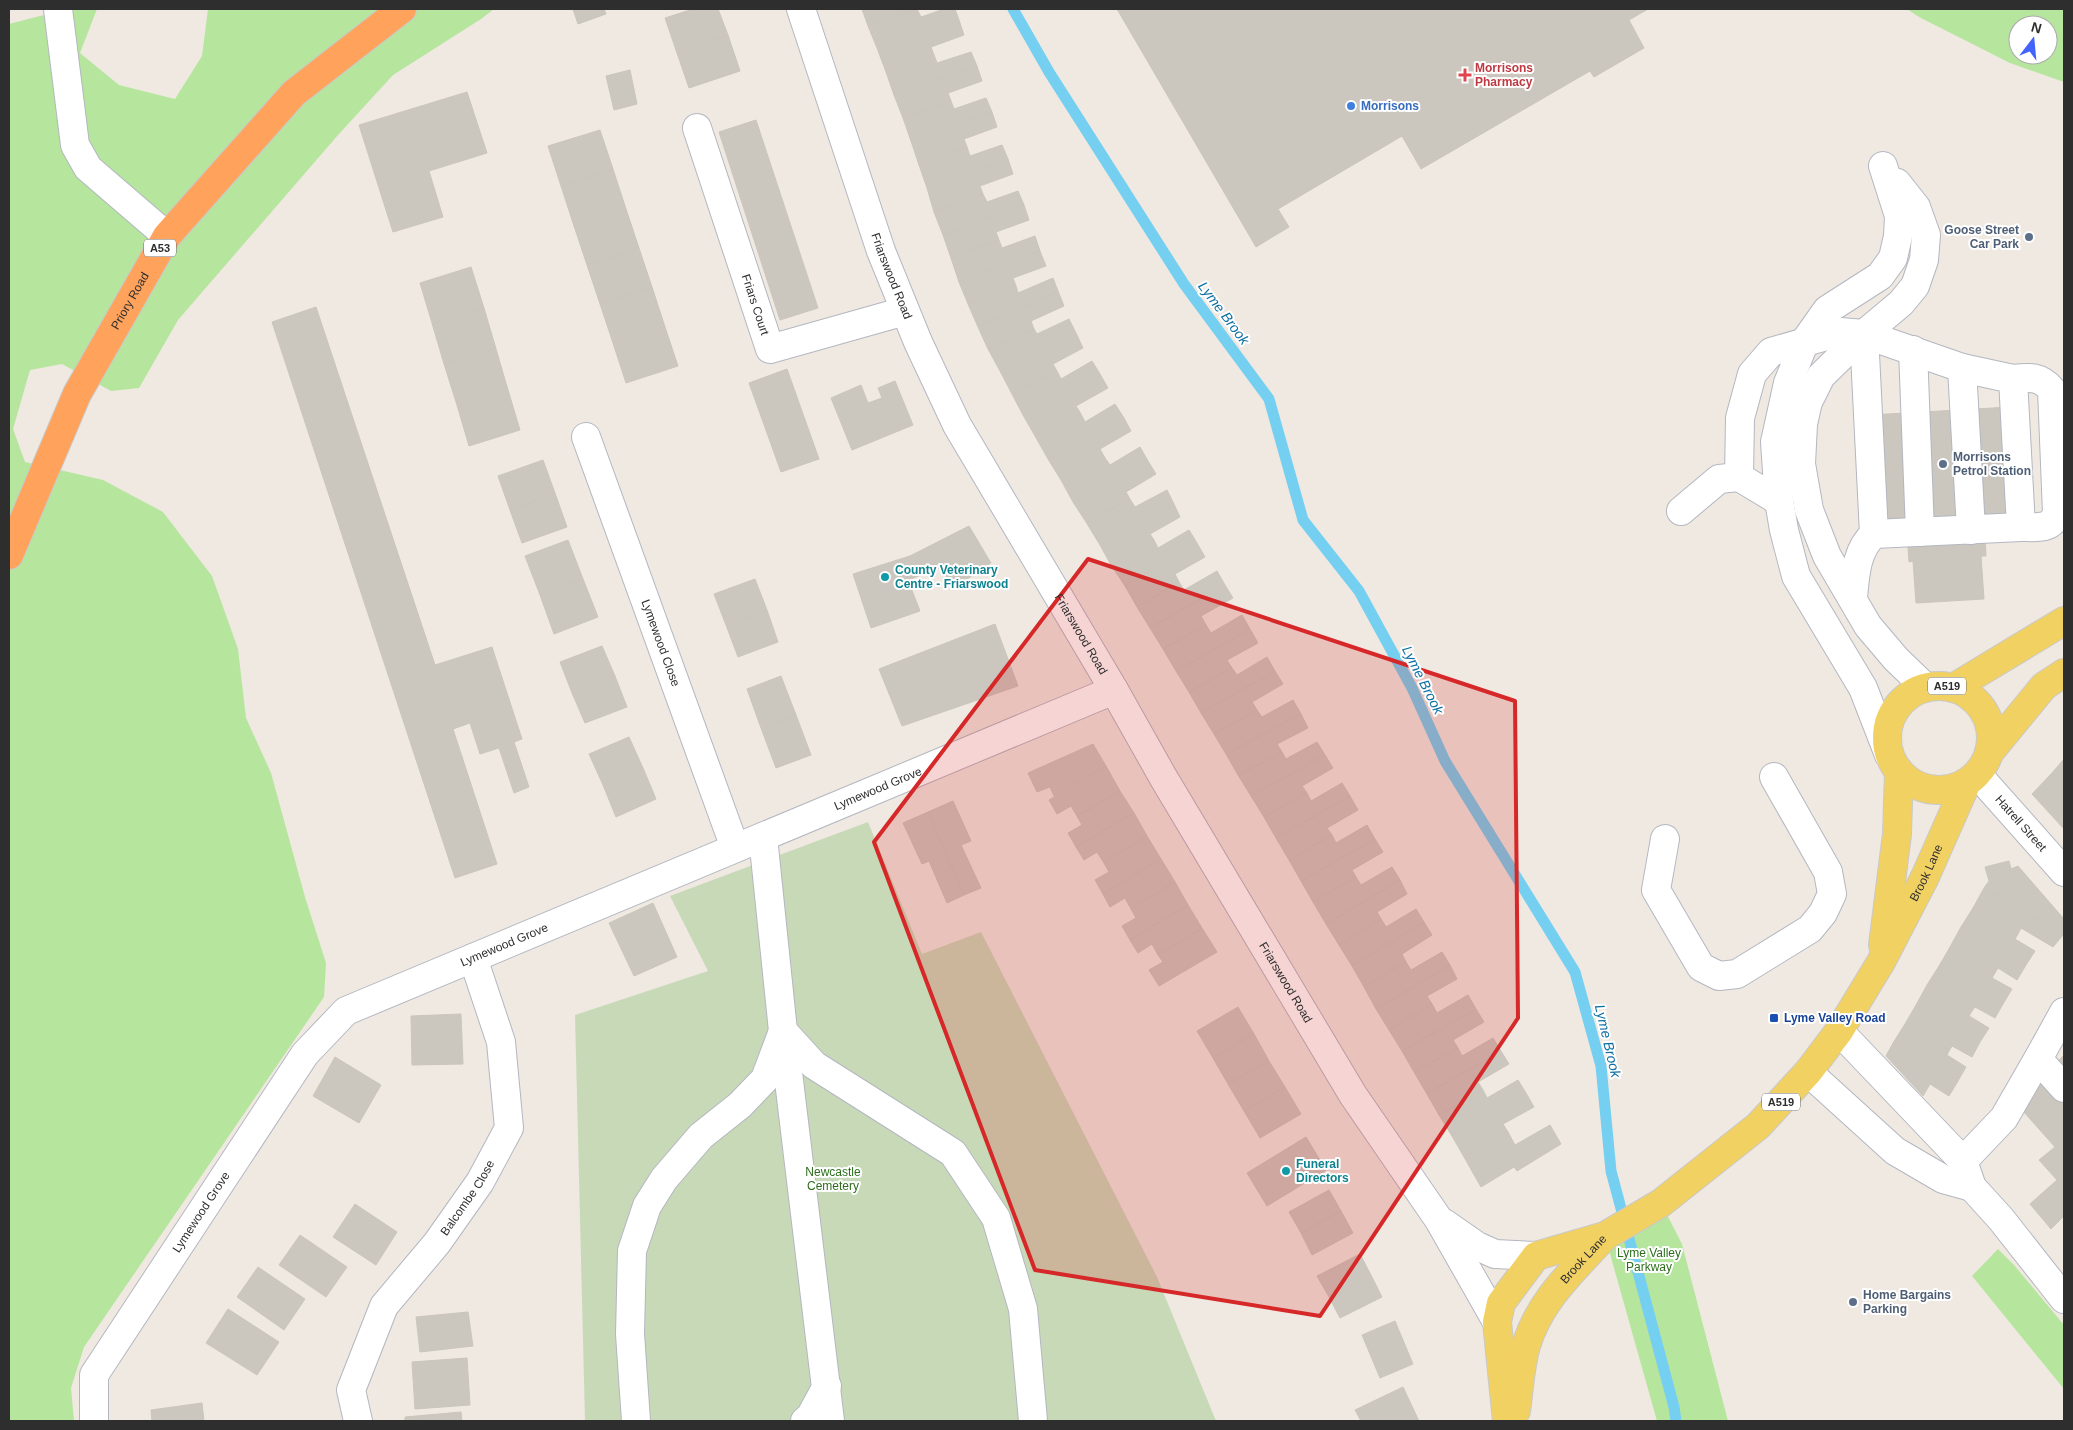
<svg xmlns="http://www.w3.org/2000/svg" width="2073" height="1430" font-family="Helvetica,sans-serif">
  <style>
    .green { fill: #b6e59e; fill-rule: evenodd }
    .cemetery { fill: #c8d9b8 }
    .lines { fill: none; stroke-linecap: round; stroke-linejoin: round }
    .stream { stroke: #75cff0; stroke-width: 11 }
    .building { fill: #cbc7bf; stroke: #cbc5ba }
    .minor-casing { stroke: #b4b7c1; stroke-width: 30 }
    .major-casing { stroke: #c9c9c9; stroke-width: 30 }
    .highway-casing { stroke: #c9c9c9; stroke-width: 30 }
    .minor { stroke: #fff; stroke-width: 28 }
    .major { stroke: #f2d163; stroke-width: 28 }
    .highway { stroke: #ffa35c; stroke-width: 28 }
    .marked { fill: #d62828; fill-opacity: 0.2; stroke: #d62828; stroke-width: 4; stroke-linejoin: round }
    .health-dot { fill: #e0444e; stroke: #fff; stroke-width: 2 }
    .shop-dot { fill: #3f7fe0; stroke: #fff; stroke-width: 2 }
    .service-dot { fill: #5c6f8a; stroke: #fff; stroke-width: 2 }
    .culture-dot { fill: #0f9aa8; stroke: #fff; stroke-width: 2 }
    .transit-dot { fill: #1a4fb4; stroke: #fff; stroke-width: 2 }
    .labels { text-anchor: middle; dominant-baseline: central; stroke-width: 4; stroke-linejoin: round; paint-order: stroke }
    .shield { fill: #fff; stroke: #6d6d6d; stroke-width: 1 }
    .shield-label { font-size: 11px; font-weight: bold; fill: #2e2e2e }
    .health-label { font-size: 12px; font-weight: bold; fill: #be3a42; stroke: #fff; text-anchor: start }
    .shop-label { font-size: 12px; font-weight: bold; fill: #366cbe; stroke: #fff; text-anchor: start }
    .service-label { font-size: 12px; font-weight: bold; fill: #4e5e75; stroke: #fff; text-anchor: start }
    .street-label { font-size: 12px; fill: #2e2e2e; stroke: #fff }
    .culture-label { font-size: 12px; font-weight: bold; fill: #0d838f; stroke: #fff; text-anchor: start }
    .transit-label { font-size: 12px; font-weight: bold; fill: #164399; stroke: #fff; text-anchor: start }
    .park-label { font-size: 12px; fill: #2c6e1b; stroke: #fff }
    .water-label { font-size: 14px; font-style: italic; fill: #0d6fa3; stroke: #fff }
  </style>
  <rect width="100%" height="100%" fill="#efe9e1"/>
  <!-- green -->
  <path class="green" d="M43,9H97L80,53L119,85L175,99L202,56L208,9H494L481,19L393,75L338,135L178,320L139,388L111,391L62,364L30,370L13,429L25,462L103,480L163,512L212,576L238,649L246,718L271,773L305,897L326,963L324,997L84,1347L71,1388L74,1421H9V24L44,15Z
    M1907,9H2064V82L2010,63L1919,17ZM2018,25H2048V55H2018Z
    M1661,1203L1682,1244L1728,1421H1657L1605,1236Z
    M1998,1249L2014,1265L2064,1325V1389L1972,1276Z"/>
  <!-- cemetery -->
  <path class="cemetery" d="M868,822L922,954L981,932L1157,1277L1216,1421H585L575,1015L708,971L670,896Z"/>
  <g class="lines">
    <!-- stream -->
    <path class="stream" d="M1013,9L1049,72L1184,284L1269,399L1303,520L1359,591L1412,688L1445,761L1575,972L1601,1066L1611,1171L1674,1407L1676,1421"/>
  </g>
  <!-- building -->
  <path class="building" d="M573,9H604L606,14L578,24Z
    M693,9H718L728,35L677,53L665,18Z
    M862,9H917L868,26Z
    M917,9L921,17L944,9H955L959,20L877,48L868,26Z
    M1117,9H1648L1629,20L1644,48L1594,77L1590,71L1421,169L1402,136L1278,209L1289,227L1256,247Z
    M959,20L964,35L931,47L934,55L886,72L877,48Z
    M728,35L740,71L689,88L677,53Z
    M971,52L977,66L894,95L886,72L934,55L937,63Z
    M977,66L982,81L948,93L951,101L903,118L894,95Z
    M630,70L637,104L614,110L606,76Z
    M467,92L487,153L429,171L443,217L393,232L359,125Z
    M986,98L992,112L911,141L903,118L951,101L954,109Z
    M992,112L997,127L964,139L967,147L919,165L911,141Z
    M756,120L818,308L780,320L719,132Z
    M600,130L613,169L561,186L548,146Z
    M1002,145L1008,159L927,188L919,165L967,147L970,156Z
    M1008,159L1013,174L980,186L983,194L934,212L927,188Z
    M613,169L626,209L574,226L561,186Z
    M1018,191L1024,205L943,235L934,212L983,194L987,202Z
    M1024,205L1029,220L996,232L999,240L951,258L943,235Z
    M626,209L639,248L587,265L574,226Z
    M1035,236L1040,251L959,282L951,258L999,240L1002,248Z
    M639,248L652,287L600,304L587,265Z
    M1040,251L1046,266L1013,278L1016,286L968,304L959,282Z
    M471,267L484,308L432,323L420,283Z
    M1053,278L1058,291L978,327L968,304L1016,286L1018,293Z
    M652,287L665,327L613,343L600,304Z
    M1058,291L1064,306L1031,321L1034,329L988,349L978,327Z
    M316,307L435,665L492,647L522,739L514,742L529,787L514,793L499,748L480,754L470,723L453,729L497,864L455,878L272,322Z
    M484,308L496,349L444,364L432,323Z
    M1069,319L1076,333L1000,371L988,349L1034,329L1037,334Z
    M665,327L678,366L626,383L613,343Z
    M1076,333L1083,348L1053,364L1057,371L1012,394L1000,371Z
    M496,349L508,390L457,405L444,364Z
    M1092,361L1100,374L1023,415L1012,394L1057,371L1061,379Z
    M787,369L819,459L781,472L749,383Z
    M1100,374L1108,388L1076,406L1081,414L1035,436L1023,415Z
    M895,381L913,425L852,450L831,398L861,385L868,403L882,398L878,388Z
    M508,390L520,430L469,446L457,405Z
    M1115,404L1124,418L1048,459L1035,436L1081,414L1085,422Z
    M2010,407L2015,513L1984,515L1986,556H1981L1984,599L1916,603L1913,561L1909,562L1906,518L1876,519L1870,415Z
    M1124,418L1131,431L1100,449L1105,458L1061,480L1048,459Z
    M1140,447L1148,461L1073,502L1061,480L1105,458L1110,465Z
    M543,460L555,493L510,510L498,476Z
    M1148,461L1156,474L1126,492L1130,499L1086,522L1073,502Z
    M1167,490L1173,502L1100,545L1086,522L1130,499L1135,507Z
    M555,493L567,527L522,543L510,510Z
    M1173,502L1180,517L1150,534L1154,540L1111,565L1100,545Z
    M969,526L991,563L952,589L942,567L908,580L920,611L871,628L853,574L910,556Z
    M1189,530L1197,543L1125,586L1111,565L1154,540L1158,548Z
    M568,540L583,579L540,595L525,556Z
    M1197,543L1205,557L1175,574L1179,582L1137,607L1125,586Z
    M1217,571L1225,585L1150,628L1137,607L1179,582L1184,590Z
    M583,579L598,617L554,634L540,595Z
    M755,579L767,610L726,625L714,594Z
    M1225,585L1233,598L1201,616L1206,625L1163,649L1150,628Z
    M767,610L778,642L738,657L726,625Z
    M1242,615L1250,629L1176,671L1163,649L1206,625L1211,633Z
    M995,624L1018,686L902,726L879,669Z
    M1250,629L1258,643L1227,660L1232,668L1189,692L1176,671Z
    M602,646L615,676L572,693L560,662Z
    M1267,657L1275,671L1201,713L1189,692L1232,668L1237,675Z
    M1275,671L1283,684L1252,702L1257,710L1214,734L1201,713Z
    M615,676L627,707L585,723L572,693Z
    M781,676L796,715L761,728L747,689Z
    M1293,700L1301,714L1226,754L1214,734L1257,710L1262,717Z
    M1301,714L1308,728L1277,744L1282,752L1238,775L1226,754Z
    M796,715L811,755L776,768L761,728Z
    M629,737L643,768L603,785L589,754Z
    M1317,742L1325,755L1251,796L1238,775L1282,752L1286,759Z
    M1093,744L1106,766L1054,796L1050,787L1037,792L1028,773Z
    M1325,755L1333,768L1302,786L1307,793L1264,817L1251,796Z
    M2064,759V785L2052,773Z
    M1106,766L1120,791L1077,816L1071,806L1057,814L1049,800Z
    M643,768L656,799L616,817L603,785Z
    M2052,773L2064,785V829L2032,794Z
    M1342,783L1350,796L1276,838L1264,817L1307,793L1311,801Z
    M1120,791L1134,813L1076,847L1068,833L1082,825L1077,816Z
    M1350,796L1358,810L1327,828L1332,835L1289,860L1276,838Z
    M953,801L971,841L961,845L981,888L964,895L928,812Z
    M928,812L964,895L947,903L929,861L922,864L903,823Z
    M1134,813L1147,836L1104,863L1097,852L1084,860L1076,847Z
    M1367,825L1375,839L1301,881L1289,860L1332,835L1336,843Z
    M1147,836L1161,859L1103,894L1095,880L1109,872L1104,863Z
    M1375,839L1383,852L1352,870L1356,877L1313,902L1301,881Z
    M1161,859L1175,882L1131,909L1125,898L1110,907L1103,894Z
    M2009,861L2011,869L2018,866L2064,919L2063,935L1984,888L1989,881L1985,867Z
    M1392,867L1400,880L1326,924L1313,902L1356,877L1361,885Z
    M1400,880L1407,894L1377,912L1381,919L1339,945L1326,924Z
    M1175,882L1188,905L1130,940L1122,926L1136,918L1131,909Z
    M1984,888L2063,935L2053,947L2021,928L2018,934L1973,908Z
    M653,903L677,957L634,976L609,923Z
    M1188,905L1202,928L1158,955L1152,944L1138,953L1130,940Z
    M1973,908L2018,934L2015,939L2035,951L2026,965L1961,927Z
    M1416,909L1424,922L1352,966L1339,945L1381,919L1386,927Z
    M1424,922L1432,935L1402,954L1406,962L1364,987L1352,966Z
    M1961,927L2026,965L2017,980L1998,968L1995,973L1950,947Z
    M1202,928L1217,952L1159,986L1149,970L1163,962L1158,955Z
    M1950,947L1995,973L1992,978L2012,989L2003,1004L1939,966Z
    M1442,952L1450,965L1376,1009L1364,987L1406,962L1411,970Z
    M1450,965L1457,979L1427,996L1432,1004L1389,1030L1376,1009Z
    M1939,966L2003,1004L1995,1018L1975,1007L1972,1011L1927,985Z
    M1927,985L1972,1011L1969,1016L1989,1028L1980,1042L1916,1005Z
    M1468,995L1476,1009L1402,1051L1389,1030L1432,1004L1437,1013Z
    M1916,1005L1980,1042L1972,1057L1952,1046L1949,1051L1905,1024Z
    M1238,1007L1254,1034L1213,1058L1197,1031Z
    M1476,1009L1484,1022L1453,1040L1458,1048L1414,1072L1402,1051Z
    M461,1014L463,1064L412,1065L411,1016Z
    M1905,1024L1949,1051L1947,1055L1966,1067L1958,1081L1893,1043Z
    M1254,1034L1269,1061L1228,1084L1213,1058Z
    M1493,1038L1501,1051L1427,1094L1414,1072L1458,1048L1462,1056Z
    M1893,1043L1958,1081L1949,1096L1930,1084L1923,1096L1886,1056Z
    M1501,1051L1509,1064L1478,1082L1483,1090L1439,1115L1427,1094Z
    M2064,1055V1074L2055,1064Z
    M335,1057L381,1085L359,1123L313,1096Z
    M1269,1061L1285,1087L1244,1111L1228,1084Z
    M2045,1074L2064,1095V1216L2051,1229L2030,1204L2057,1180L2039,1160L2055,1147L2023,1111Z
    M1518,1080L1526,1093L1452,1136L1439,1115L1483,1090L1487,1098Z
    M1285,1087L1301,1114L1260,1138L1244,1111Z
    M1526,1093L1534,1107L1503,1124L1508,1132L1464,1157L1452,1136Z
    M1550,1125L1561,1144L1517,1171L1514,1167L1481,1187L1464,1157L1508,1132L1515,1145Z
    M1306,1137L1326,1170L1267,1206L1247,1173Z
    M1329,1190L1341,1211L1301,1233L1289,1212Z
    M355,1204L397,1232L376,1265L333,1237Z
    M1341,1211L1353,1233L1312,1255L1301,1233Z
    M300,1235L347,1267L326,1297L279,1265Z
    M1360,1254L1371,1275L1329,1297L1317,1276Z
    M258,1267L305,1299L284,1330L237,1297Z
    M1371,1275L1382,1297L1340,1318L1329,1297Z
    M228,1309L279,1342L257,1375L206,1343Z
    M468,1312L473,1346L420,1352L416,1317Z
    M1395,1321L1413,1364L1380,1378L1362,1335Z
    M467,1358L470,1405L415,1409L412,1362Z
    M1403,1387L1419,1421H1361L1355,1410Z
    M202,1403L204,1421H152L151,1410Z
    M461,1412L462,1421H405V1417Z"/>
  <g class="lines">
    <!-- minor casing -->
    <g class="minor-casing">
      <g id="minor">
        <path d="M58,9L75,145L88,168L167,236"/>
        <path id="s1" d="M801,9L881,251L918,342L957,425L1114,690L1163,777L1353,1095L1439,1220L1497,1322"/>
        <path id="s2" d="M697,128L770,349L905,311"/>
        <path d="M1883,166L1899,216L1898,236L1893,258L1880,276L1827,310L1805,341L1788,383L1775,442L1779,501L1784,530L1796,576L1863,688L1889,755"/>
        <path d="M1897,183L1916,207L1926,235L1924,260L1915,286L1901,303L1864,334L1821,376L1808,402L1803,424L1801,464L1809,510L1827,556L1868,626L1896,659L1925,687"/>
        <path d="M1864,334L1874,534"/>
        <path d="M1913,350L1920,532"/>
        <path d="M1962,368L1971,530"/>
        <path d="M2013,379C2030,377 2040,376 2052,390L2057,513C2052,530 2037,527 2021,527"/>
        <path id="s3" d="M586,437L735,848"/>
        <path d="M1779,501L1739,477L1740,418L1752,374L1771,352L1840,332L1864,334L1962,368L2013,379L2021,527L1874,534C1856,550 1855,576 1853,598"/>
        <path d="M1681,511L1719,479L1739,477"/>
        <path id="s4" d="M1977,774L2064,872"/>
        <path d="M763,837L783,1031L830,1421"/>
        <path d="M1665,839L1656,890L1701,967L1719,976L1737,974L1810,929L1823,913L1832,894L1828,872L1774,777"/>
        <path d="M2064,1012L2038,1059L2064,1088"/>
        <path d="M1839,1031L1963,1161L1972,1187L2001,1219L2064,1299"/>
        <path d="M1808,1072L1895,1151L1943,1179L1972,1187"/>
        <path d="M1963,1161L2004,1118L2038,1059"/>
        <path d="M1444,1223L1477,1246L1495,1254L1536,1256"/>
        <path id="s5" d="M94,1421V1375L305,1054L346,1011L1114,690"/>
        <path id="s6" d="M358,1421L351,1390L384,1306L437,1243L480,1182L509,1128L501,1042L473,958"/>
        <path d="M636,1421L630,1334L632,1251L647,1206L664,1179L701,1136L740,1105L765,1079L783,1031L814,1065L953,1153L996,1218L1023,1309L1033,1421"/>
        <path d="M805,1421L810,1417L827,1386"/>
      </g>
    </g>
    <!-- major casing -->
    <g class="major-casing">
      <g id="major">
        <circle cx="1939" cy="738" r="52"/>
        <path d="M1953,688L2064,621"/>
        <path d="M1989,753L2044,686L2064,673"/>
        <path d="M1883,945L1897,834L1899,772"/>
        <path id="s7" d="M1516,1411C1519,1390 1520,1367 1526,1346C1539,1301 1573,1271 1604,1237"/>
        <path id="s8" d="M1507,1421L1497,1322L1501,1303L1536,1256L1605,1236L1661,1203L1758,1126L1808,1072L1839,1031L1881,962L1925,877L1967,782"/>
      </g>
    </g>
    <!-- highway casing -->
    <g class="highway-casing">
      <g id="highway">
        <path id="s9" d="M9,555L77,394L167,236L294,93L402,9"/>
      </g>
    </g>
    <!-- minor -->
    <use href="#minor" class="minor"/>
    <!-- major -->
    <use href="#major" class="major"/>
    <!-- highway -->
    <use href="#highway" class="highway"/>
  </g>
  <!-- marked area -->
  <path class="marked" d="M1088,559L1515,701L1518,1018L1320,1316L1035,1270L874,842Z"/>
  <!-- markers -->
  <path class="health-dot" d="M1462.5 67.5h5v5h5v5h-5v5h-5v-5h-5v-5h5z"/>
  <circle class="shop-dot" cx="1351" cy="106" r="5"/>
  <g class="service-dot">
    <circle cx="2029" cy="237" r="5"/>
    <circle cx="1943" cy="464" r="5"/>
    <circle cx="1853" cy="1302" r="5"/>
  </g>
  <g class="culture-dot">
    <circle cx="885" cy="577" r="5"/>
    <circle cx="1286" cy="1171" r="5"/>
  </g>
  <rect class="transit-dot" x="1769" y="1013" width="10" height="10" rx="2.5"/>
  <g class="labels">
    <!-- shield labels -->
    <g class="shield">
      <rect x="144" y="239.5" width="32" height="17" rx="4"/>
      <rect x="1928" y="677.5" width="38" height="17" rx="4"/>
      <rect x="1762" y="1093.5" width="38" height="17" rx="4"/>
    </g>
    <g class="shield-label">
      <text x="160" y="248">A53</text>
      <text x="1947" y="686">A519</text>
      <text x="1781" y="1102">A519</text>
    </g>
    <!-- health labels -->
    <g class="health-label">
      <text x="1475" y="68">Morrisons<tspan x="1475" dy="14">Pharmacy</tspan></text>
    </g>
    <!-- shop labels -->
    <g class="shop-label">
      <text x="1361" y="106">Morrisons</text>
    </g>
    <!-- service labels -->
    <g class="service-label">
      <text x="2019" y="230" text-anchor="end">Goose Street<tspan x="2019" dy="14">Car Park</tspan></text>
      <text x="1953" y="457">Morrisons<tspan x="1953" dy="14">Petrol Station</tspan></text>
      <text x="1863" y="1295">Home Bargains<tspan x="1863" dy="14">Parking</tspan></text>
    </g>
    <!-- street labels -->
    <g class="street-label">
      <text stroke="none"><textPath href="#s1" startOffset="282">Friarswood Road</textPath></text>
      <text stroke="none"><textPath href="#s9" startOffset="282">Priory Road</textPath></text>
      <text stroke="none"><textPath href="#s2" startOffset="186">Friars Court</textPath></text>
      <text stroke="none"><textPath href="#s1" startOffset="688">Friarswood Road</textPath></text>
      <text stroke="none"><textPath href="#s3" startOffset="219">Lymewood Close</textPath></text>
      <text stroke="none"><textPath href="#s5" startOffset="1066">Lymewood Grove</textPath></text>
      <text stroke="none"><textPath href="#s4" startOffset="66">Hatrell Street</textPath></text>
      <text stroke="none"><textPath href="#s8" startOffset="744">Brook Lane</textPath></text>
      <text stroke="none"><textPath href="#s5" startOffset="661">Lymewood Grove</textPath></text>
      <text stroke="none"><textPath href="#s1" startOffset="1092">Friarswood Road</textPath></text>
      <text stroke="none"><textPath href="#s6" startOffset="259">Balcombe Close</textPath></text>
      <text stroke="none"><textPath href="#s5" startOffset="241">Lymewood Grove</textPath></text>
      <text stroke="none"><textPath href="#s7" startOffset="171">Brook Lane</textPath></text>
    </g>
    <!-- culture labels -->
    <g class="culture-label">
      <text x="895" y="570">County Veterinary<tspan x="895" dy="14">Centre - Friarswood</tspan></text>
      <text x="1296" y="1164">Funeral<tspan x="1296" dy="14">Directors</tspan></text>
    </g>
    <!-- transit labels -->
    <g class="transit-label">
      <text x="1784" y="1018">Lyme Valley Road</text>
    </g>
    <!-- park labels -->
    <g class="park-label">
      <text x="833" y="1172">Newcastle<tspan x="833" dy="14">Cemetery</tspan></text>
      <text x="1649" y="1253">Lyme Valley<tspan x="1649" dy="14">Parkway</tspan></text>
    </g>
    <!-- water labels -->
    <g class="water-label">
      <text transform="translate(1224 313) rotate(53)">Lyme Brook</text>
      <text transform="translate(1423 680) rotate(63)">Lyme Brook</text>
      <text transform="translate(1608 1041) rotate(77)">Lyme Brook</text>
    </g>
  </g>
  <!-- border -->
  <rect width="2073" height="1430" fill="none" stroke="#2e2e2e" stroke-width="20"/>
  <!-- north arrow -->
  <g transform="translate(2033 40) rotate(16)"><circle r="24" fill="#ffffff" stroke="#ababab"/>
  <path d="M0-4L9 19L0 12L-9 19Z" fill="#4264fb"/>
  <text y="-8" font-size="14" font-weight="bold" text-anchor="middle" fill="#2e2e2e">N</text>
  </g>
</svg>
